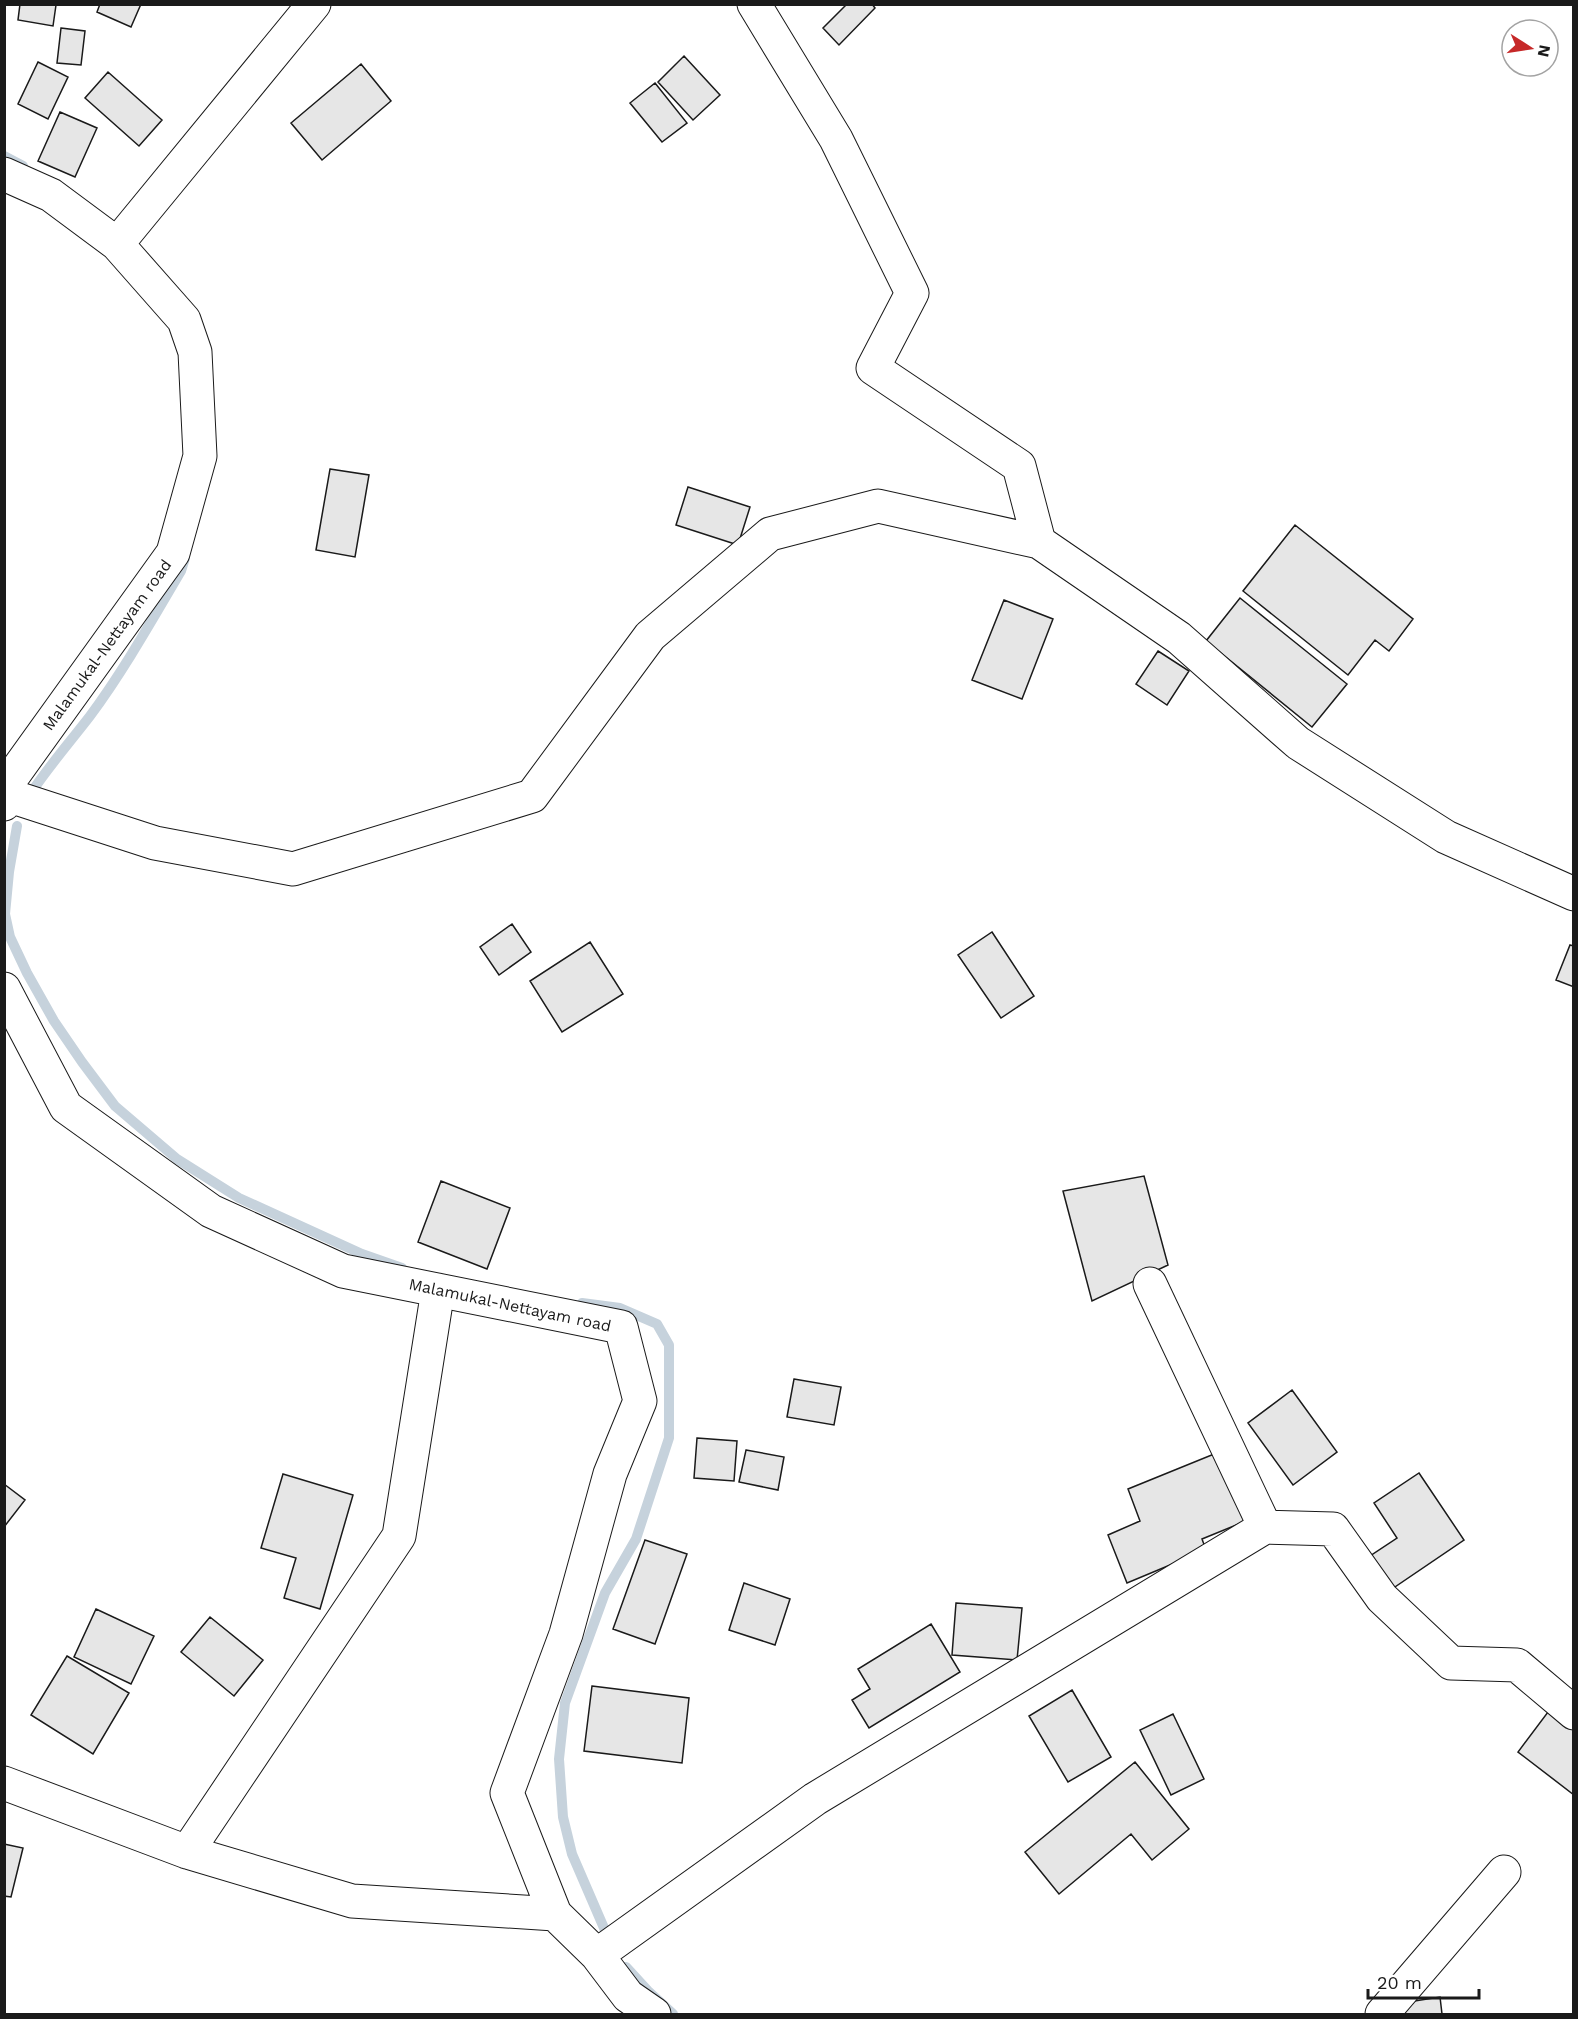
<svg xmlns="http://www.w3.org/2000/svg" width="1578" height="2019" font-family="'Work Sans',sans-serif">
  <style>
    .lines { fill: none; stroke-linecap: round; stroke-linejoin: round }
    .stream { stroke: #c6d2dc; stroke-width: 10 }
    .building { fill: #e6e6e6; stroke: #1a1a1a; stroke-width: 1.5 }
    .minor-casing { stroke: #1a1a1a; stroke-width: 35 }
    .minor { stroke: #fff; stroke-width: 33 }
    .labels { text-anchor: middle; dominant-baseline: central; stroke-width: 4.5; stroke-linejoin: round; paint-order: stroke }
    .street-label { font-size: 16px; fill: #1a1a1a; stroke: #fff }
  </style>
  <rect width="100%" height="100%" fill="#fff"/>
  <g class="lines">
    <!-- stream -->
    <path class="stream" d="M4,156L23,166
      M31,793C49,766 70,742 90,716C124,670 152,620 181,571L185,558
      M17,826L9,872L5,914L10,937L27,973L54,1021L82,1062L115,1106L177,1159L239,1198L362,1254L402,1268
      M582,1303L620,1308L657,1324L669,1345V1438L636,1539L605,1593L565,1703L559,1759L563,1817L572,1854L607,1935
      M626,1967L648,1991L673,2014"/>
  </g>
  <!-- building -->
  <path class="building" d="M20,4L56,5L53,26L18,20Z
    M100,4H141L131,27L97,12Z
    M847,4H872L875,8L839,45L823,28Z
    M61,28L85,31L81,65L57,63Z
    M684,56L720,95L693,120L658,82Z
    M38,62L68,77L48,119L18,104Z
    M361,64L391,101L322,160L291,123Z
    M108,72L162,120L139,146L85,98Z
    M655,83L687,123L662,142L630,103Z
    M60,112L97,128L75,177L38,161Z
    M330,469L369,475L355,557L316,550Z
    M688,487L750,507L738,545L676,525Z
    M1295,525L1413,619L1389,651L1375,640L1348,675L1243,591Z
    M1240,598L1347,684L1312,727L1206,641Z
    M1004,600L1053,619L1022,699L972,680Z
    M1158,651L1189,671L1167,705L1136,684Z
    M512,924L531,952L499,975L480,947Z
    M992,932L1034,996L1001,1018L958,955Z
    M590,942L623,994L562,1032L530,981Z
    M1570,945L1574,946V987L1556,980Z
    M1144,1176L1168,1265L1092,1301L1063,1191Z
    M441,1181L510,1208L487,1269L418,1242Z
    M794,1379L841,1387L834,1425L787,1417Z
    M1292,1390L1337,1452L1293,1485L1248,1423Z
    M697,1438L737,1441L734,1481L694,1478Z
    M746,1450L784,1457L778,1490L739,1482Z
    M1219,1452L1246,1521L1202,1539L1206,1550L1127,1583L1108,1535L1140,1521L1128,1489Z
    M1419,1473L1464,1540L1386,1593L1364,1560L1397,1538L1374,1503Z
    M283,1474L353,1495L320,1609L284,1598L296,1558L261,1548Z
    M4,1484L25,1500L4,1527Z
    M645,1540L687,1554L655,1644L613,1629Z
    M744,1583L790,1599L775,1645L729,1630Z
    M956,1603L1022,1608L1017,1660L952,1655Z
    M96,1609L154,1636L131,1684L74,1657Z
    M210,1617L263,1660L234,1696L181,1652Z
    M931,1624L960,1672L869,1728L852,1700L870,1689L858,1669Z
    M67,1656L129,1693L93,1754L31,1715Z
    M592,1686L689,1698L682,1763L584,1751Z
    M1072,1690L1111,1757L1068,1782L1029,1716Z
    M1551,1708L1574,1726V1795L1518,1752Z
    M1173,1714L1204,1779L1171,1795L1140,1730Z
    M1135,1762L1189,1829L1152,1860L1131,1834L1059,1894L1025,1852Z
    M4,1844L23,1848L11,1897L4,1896Z
    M1440,1997L1442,2014H1390L1389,2005Z"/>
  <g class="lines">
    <!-- minor casing -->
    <g class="minor-casing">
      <path id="minor" d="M754,4L836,139L912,293L873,368L1019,466L1039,542
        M4,174L51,195L117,244L184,320L195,352L200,456L173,553L12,777L4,804
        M117,244L314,4
        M7,795L155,843L293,869L532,796L650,636L770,534L878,506L1039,542L1179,638L1298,743L1446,837L1574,894
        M4,989L66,1107L211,1211L343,1271L621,1327L640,1401L610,1474L566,1634L507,1793L555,1914
        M1150,1284L1265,1527L1333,1529L1382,1598L1451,1663L1517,1665L1574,1713
        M4,1783L187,1852L352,1901L555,1914L597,1955L628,1996L654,2014
        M187,1852L399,1536L438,1290
        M597,1955L815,1799L1265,1527
        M1382,2014L1504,1872"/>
    </g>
    <!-- minor -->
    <use href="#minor" class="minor"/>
  </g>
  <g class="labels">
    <!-- street labels -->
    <g class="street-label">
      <text transform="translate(107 645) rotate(-54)">Malamukal-Nettayam road</text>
      <text transform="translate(510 1305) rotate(12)">Malamukal-Nettayam road</text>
    </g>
  </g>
  <!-- border -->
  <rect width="1578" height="2019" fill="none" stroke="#1a1a1a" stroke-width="12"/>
  <!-- north arrow -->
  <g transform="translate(1530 48) rotate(102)"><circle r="28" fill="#ffffff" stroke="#a3a3a3" stroke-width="1.5"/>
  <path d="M0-4.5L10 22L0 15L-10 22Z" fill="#c62828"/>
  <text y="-9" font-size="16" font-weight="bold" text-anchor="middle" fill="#1a1a1a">N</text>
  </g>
  <!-- scale -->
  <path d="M1368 1989v9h111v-9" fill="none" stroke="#1a1a1a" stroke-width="3"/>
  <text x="1377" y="1989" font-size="18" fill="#1a1a1a" stroke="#ffffff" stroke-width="4.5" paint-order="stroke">20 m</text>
</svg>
